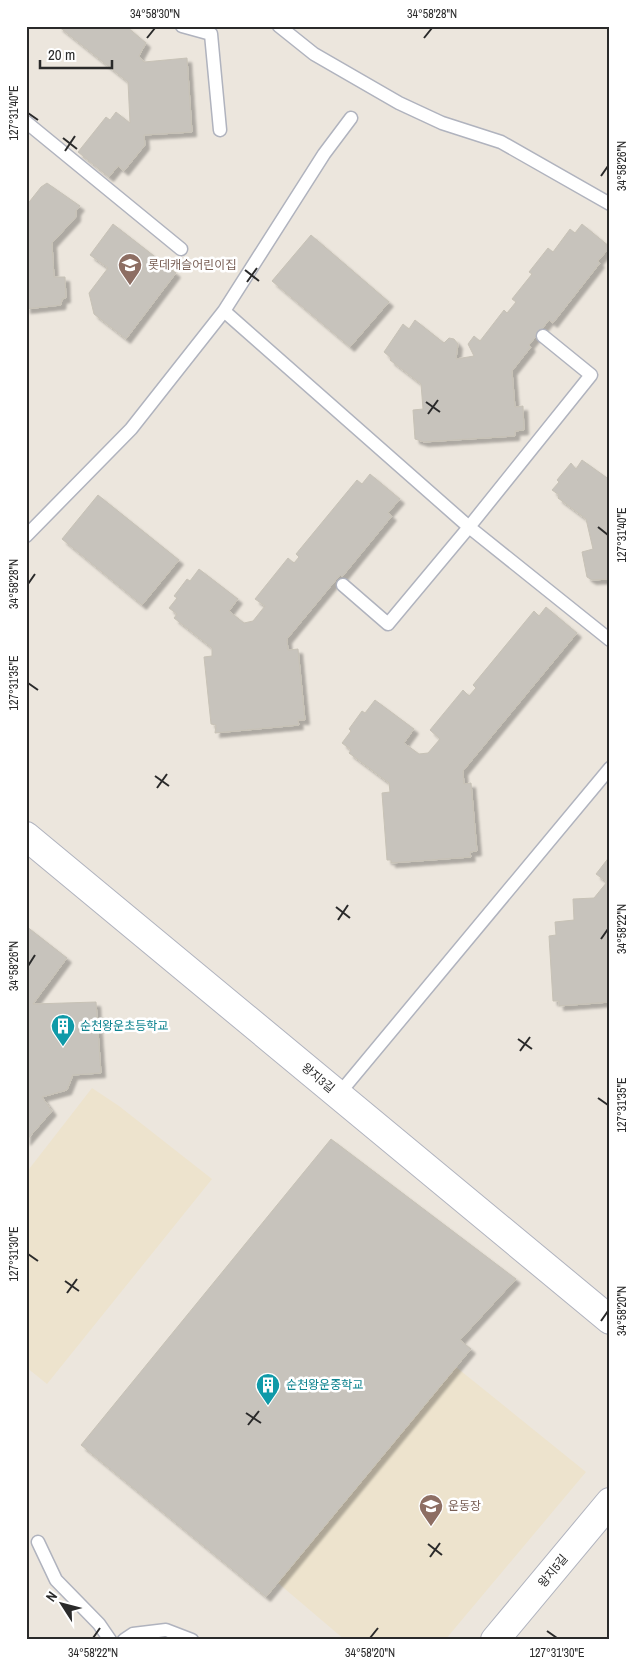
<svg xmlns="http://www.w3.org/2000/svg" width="636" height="1666" font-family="'Archivo Narrow','Noto Sans KR',sans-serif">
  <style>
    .education { fill: #ede3cd }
    .building { fill: #c7c3bc; stroke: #c7c2b6; filter: url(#shadow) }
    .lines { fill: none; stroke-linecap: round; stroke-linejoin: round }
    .lane-casing { stroke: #b0b3be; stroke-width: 15 }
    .secondary-casing { stroke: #b0b3be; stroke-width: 30 }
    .lane { stroke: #fff; stroke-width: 12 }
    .secondary { stroke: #fff; stroke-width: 28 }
    .ticks { fill: none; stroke: #2a2a2a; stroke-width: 2 }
    .labels { text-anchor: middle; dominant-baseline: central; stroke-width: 5; stroke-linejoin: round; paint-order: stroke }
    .education-label { font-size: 12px; fill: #785e54; stroke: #fff; text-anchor: start }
    .culture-label { font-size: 12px; fill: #0d838f; stroke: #fff; text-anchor: start }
    .street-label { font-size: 12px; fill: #2a2a2a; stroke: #fff }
    .neatline { fill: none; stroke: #2a2a2a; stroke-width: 2 }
    .ticks-label { font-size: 12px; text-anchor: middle; fill: #2a2a2a }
  </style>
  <defs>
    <filter id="shadow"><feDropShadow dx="4.5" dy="4.5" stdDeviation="1" flood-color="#0004"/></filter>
  </defs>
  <rect width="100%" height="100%" fill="#ece6dd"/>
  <!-- education -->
  <path class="education" d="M92,1088L119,1106L212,1179L47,1384L26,1367V1173Z
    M456,1367L586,1472L445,1640H345L278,1583Z"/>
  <!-- building -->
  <path class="building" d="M58,26H126L146,43L139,56L144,62L187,58L192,132L144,135L145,145L124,171L118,166L109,177L78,152L106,117L110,120L116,112L130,123L128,82Z
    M47,183L80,206L76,211V217L52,243L54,277H65L66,298L62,299L61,305L26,309V206L41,187Z
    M113,224L176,273L126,339L94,314L89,293L108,268L90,255Z
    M582,224L610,247L598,261L600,263L553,323L549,320L529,345L531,347L512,371L515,407L523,406L524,430L515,431V436L424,442L415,439L413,410L423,409L421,384L390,360L391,358L384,352L403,324L409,329L415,320L444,343L449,338L454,339L458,344L456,359L474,356L468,344L474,336L480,341L504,310L507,313L516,302L512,299L532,274L529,272L548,248L553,252L570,229L575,233Z
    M311,235L389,302L350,347L272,281Z
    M582,460L610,480V579L592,580L587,577L582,552L593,549L586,519L558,498L559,495L552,490L559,482L557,480L571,463L576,469Z
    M370,474L400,499L388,513L392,516L342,577L340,575L287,639L288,650L298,649L305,720H298L299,725L215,733L216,725L211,724L204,657L212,656V648L174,618L177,614L169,608L177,598L174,596L187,579L190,581L199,569L238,599L229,611L244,623L253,621L265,606L255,599L288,558L294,563L299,557L296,554L357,480L362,484Z
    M98,495L179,560L142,605L62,539Z
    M546,607L577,633L463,771L464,784L471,783L477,851L470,852L471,857L391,863V860H387L382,793L390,792L389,783L349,753L351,750L342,743L351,731L349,729L362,711L365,713L375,700L414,729L404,743L419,754L428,753L440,739L430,730L463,690L469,696L476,688L473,685L534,611L539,616Z
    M610,856V1002L559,1006V1001H553L549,936L556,935L555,922L574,920L573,899L594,898L607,882L596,874Z
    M26,926L67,958L33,1004L96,1002L101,1073L73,1075L67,1090L42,1097L52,1111L26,1141Z
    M331,1139L516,1279L460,1340L471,1349L266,1597L81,1445Z"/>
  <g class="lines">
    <!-- lane casing -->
    <g class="lane-casing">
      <path id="lane" d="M182,26L211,34L220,130
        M279,26L314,54L399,103L442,123L501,142L610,204
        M351,118L324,154L224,311L469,527L610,640
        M26,122L181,249
        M26,536L131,429L224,311
        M343,585L388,624L469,527L591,375L543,336
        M338,1095L610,768
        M38,1542L56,1580L99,1624L110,1640
        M124,1640L133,1634L166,1630L192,1640"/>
    </g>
    <!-- secondary casing -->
    <g class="secondary-casing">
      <path id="secondary" d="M26,836L610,1320
        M495,1640L610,1502"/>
    </g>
    <!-- lane -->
    <use href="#lane" class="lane"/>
    <!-- secondary -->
    <use href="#secondary" class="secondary"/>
  </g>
  <!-- ticks -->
  <path class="ticks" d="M147,38L155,28M424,38L432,28M28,113L38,120M63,138L77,149M65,151L75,136M601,176L608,166M245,270L259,281M247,282L257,268M426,402L440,412M428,414L438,400M598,527L608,535M28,584L35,574M28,683L38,690M155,776L169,786M157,788L167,774M336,907L350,918M338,920L348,905M601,939L608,929M28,966L35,955M518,1039L532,1049M520,1051L530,1037M598,1098L608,1105M28,1254L38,1261M65,1281L79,1291M67,1293L77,1279M601,1321L608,1311M246,1413L261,1423M248,1425L259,1411M428,1544L442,1555M430,1557L440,1543M547,1631L557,1638M93,1638L100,1628M370,1638L378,1628"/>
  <!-- icons -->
  <defs>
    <g id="school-pin" transform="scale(1.25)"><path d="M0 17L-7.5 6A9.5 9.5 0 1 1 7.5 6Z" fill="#8d6e63" stroke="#fff"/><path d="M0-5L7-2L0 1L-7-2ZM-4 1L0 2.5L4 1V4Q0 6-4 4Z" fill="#fff"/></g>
    <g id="building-pin" transform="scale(1.25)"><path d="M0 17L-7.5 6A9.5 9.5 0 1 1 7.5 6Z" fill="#0f9aa8" stroke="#fff"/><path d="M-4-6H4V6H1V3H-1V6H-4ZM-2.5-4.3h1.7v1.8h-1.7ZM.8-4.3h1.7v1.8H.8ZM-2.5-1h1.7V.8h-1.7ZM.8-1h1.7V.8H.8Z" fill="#fff"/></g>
  </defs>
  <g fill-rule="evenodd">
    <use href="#school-pin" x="130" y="265"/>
    <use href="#building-pin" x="63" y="1026"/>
    <use href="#building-pin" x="268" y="1385"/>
    <use href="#school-pin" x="431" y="1506"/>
  </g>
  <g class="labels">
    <!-- education labels -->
    <g class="education-label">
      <text x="148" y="265">롯데캐슬어린이집</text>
      <text x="448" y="1506">운동장</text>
    </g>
    <!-- culture labels -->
    <g class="culture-label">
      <text x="80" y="1026">순천왕운초등학교</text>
      <text x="286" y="1385">순천왕운중학교</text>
    </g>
    <!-- street labels -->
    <g class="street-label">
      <text transform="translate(318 1078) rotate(40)">왕지3길</text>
      <text transform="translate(553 1571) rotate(-50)">왕지5길</text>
    </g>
  </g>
  <!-- border -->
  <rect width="636" height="1666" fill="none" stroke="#ffffff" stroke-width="55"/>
  <!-- north arrow -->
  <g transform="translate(62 1604) rotate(306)" stroke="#ffffff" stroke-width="4" paint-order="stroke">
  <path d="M0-4L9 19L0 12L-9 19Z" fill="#2a2a2a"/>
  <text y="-8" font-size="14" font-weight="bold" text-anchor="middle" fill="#2a2a2a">N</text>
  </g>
  <!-- scale -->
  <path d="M40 60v8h72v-8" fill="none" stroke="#2a2a2a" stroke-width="2.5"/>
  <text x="48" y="60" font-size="15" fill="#2a2a2a" stroke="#ffffff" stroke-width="4" paint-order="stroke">20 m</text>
  <rect x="28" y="28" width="580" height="1610" class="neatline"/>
  <g class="ticks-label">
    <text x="155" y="18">34°58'30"N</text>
    <text x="432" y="18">34°58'28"N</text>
    <text transform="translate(14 113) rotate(-90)" y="4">127°31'40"E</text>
    <text transform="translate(622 166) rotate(-90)" y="4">34°58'26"N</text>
    <text transform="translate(622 535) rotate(-90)" y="4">127°31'40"E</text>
    <text transform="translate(14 584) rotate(-90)" y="4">34°58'28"N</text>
    <text transform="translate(14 683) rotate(-90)" y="4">127°31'35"E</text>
    <text transform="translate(622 929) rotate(-90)" y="4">34°58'22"N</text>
    <text transform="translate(14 966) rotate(-90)" y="4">34°58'26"N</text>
    <text transform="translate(622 1105) rotate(-90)" y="4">127°31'35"E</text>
    <text transform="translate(14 1254) rotate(-90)" y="4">127°31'30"E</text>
    <text transform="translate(622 1311) rotate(-90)" y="4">34°58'20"N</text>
    <text x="93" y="1657">34°58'22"N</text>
    <text x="370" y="1657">34°58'20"N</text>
    <text x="557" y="1657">127°31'30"E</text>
  </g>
</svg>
